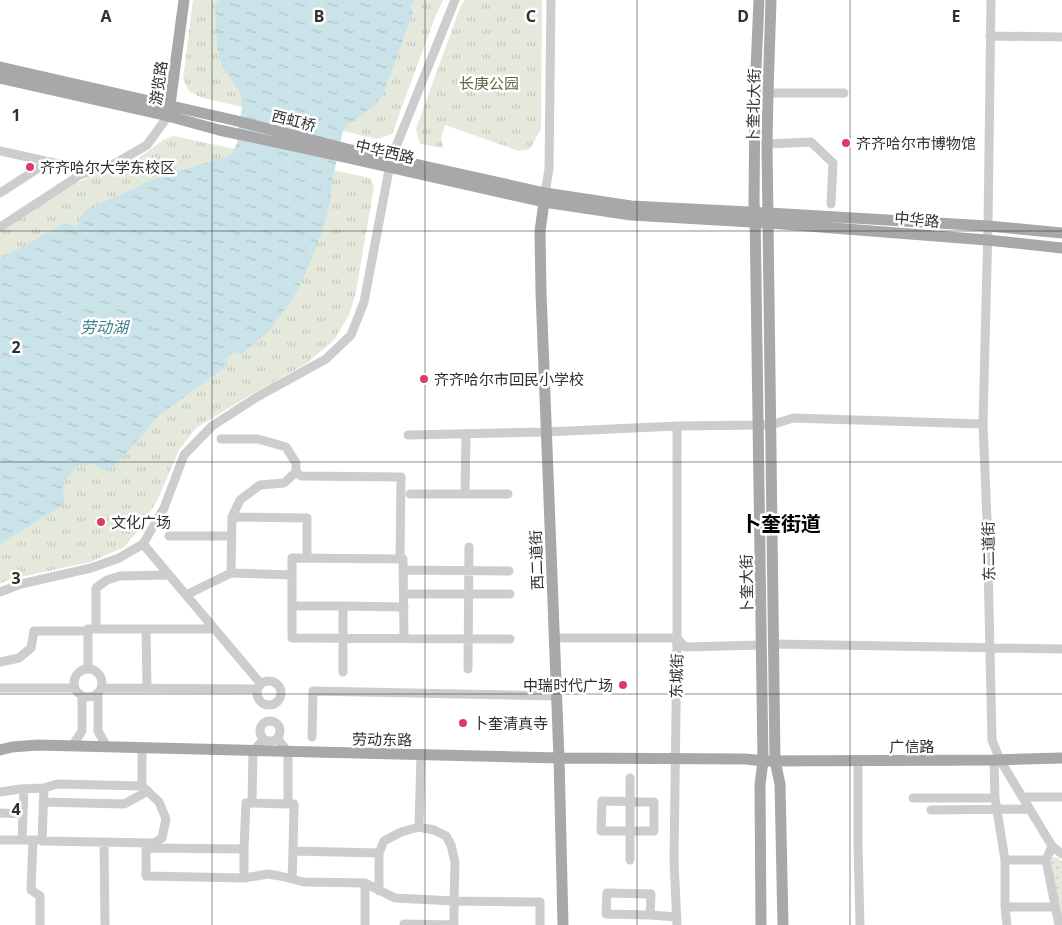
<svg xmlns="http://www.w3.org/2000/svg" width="1062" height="925" font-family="'Noto Sans','Noto Sans SC',sans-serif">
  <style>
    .grass { fill: url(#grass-dots) }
    .park { fill: url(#park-tufts) }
    .water { fill: url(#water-ripples) }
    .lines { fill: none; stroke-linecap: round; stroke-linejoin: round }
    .minor { stroke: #cdcdcd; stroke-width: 9 }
    .major { stroke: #a8a8a8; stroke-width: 11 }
    .grid { fill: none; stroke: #303030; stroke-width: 1; stroke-opacity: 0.55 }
    .poi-dot { fill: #df3a63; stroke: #fff; stroke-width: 2 }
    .labels { text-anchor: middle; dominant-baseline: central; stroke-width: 5; stroke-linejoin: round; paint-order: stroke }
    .street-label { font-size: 15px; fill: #303030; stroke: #fff }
    .park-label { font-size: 15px; fill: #5b6b3f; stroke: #fff }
    .poi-label { font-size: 15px; fill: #303030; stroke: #fff; text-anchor: start }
    .water-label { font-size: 16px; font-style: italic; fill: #407f90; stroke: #fff }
    .district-label { font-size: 20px; font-weight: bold; fill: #000; stroke: #fff }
    .grid-label { font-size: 16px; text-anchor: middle; font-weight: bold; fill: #303030; stroke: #fff; stroke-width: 5; stroke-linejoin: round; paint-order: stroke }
  </style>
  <defs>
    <pattern id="grass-dots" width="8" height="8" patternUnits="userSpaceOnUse" patternTransform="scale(1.25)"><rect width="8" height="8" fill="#e5e9dc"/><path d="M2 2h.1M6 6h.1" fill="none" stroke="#c5c8bd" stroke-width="1.8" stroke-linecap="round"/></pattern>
    <pattern id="park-tufts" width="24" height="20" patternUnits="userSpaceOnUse" patternTransform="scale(1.25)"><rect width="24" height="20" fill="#e5e9dc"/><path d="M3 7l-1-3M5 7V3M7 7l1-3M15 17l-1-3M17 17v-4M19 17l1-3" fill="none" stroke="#c5c8bd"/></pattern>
    <pattern id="water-ripples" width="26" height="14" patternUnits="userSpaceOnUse" patternTransform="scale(1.25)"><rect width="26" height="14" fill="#c9e3e9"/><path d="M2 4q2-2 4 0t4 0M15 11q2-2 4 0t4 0" fill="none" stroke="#adc3c8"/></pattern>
  </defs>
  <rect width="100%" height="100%" fill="#fff"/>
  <!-- grass -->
  <path class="grass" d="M1055,857L1062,861V925L1055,897L1051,860L1052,858Z"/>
  <!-- park -->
  <path class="park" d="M193,0H443L434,20L392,134L377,139L200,97L189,91L183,79Z
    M465,0H542L541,129L530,149L519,151L445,125L441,139L443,148L420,144L416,129L461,5Z
    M174,136L370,178L374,186L356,292L349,315L334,340L306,364L252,394L196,428L179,450L157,501L138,531L124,547L90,562L7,580L0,584V231L70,186L93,176L132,163L163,140Z"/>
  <!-- water -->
  <path class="water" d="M219,0H416L410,6L413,13L383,94L375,105L348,124L343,131L332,182L330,203L322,232L309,265L298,290L271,329L242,354L234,352L226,358L228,365L156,418L134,445L108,472L95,464L78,466L65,479L63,494L65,504L0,544V259L65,223L77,227L84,211L152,180L231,155L237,143L242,105L241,94L222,66L217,49L215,4L219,1Z"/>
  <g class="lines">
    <!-- minor -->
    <path class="minor" d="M991,0L988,226L983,424L987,519L992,740L1000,760L1052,846L1062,854
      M990,36L1062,37
      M768,93H844
      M767,144L811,142L833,163L831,204
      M0,151L59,164
      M0,193L48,162
      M545,193L549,169L551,0
      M0,227L80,175L116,163L147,145L168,116
      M677,426V638L674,862L677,925
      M408,435L546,432L677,426L771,425L793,418L983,424
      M221,439H258L286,447L296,463V472
      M410,494H465L466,434
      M465,494H508
      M232,517L240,500L260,485L284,483L296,472L301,476L401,477L400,559
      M169,536H232
      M143,544L261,684
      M403,570L509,571
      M231,573L232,517L307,518V558
      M292,575V558L403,559L404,638
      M0,592L21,584L91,568L119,558L143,544L164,508L184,455L212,426L257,397L326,359L351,335L364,302L391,159L455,0
      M404,594H510
      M186,595L231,573L292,575V638L510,639
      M292,606H343V672
      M343,606L404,607
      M96,629V588L107,580L120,576L168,575
      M554,638H677L685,647L761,645
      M774,644L1062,649
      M0,662L19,658L31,648L34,631H88
      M74 683a14 14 0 1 1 28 0a14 14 0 1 1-28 0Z
      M88,669V629H146
      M468,669L469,547
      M257 693a12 12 0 1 1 24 0a12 12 0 1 1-24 0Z
      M0,688H75
      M101,688L258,689
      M147,688L146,629H215
      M98,693V731L107,747
      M260 731a10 10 0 1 1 20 0a10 10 0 1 1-20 0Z
      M312,737L313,691L557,696
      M277,738L288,752V804H294L293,851
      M72,746L82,731V696
      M142,748V786L159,802L166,819L162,838L146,848V876L244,878
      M994,760L995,798L1005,860
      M858,761V845L860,925
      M142,786L57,784L44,788L42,841L153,843
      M0,792L20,789L44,788
      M1022,797H1062
      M913,798H995
      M602,801L654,802V831H601Z
      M43,802L124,804L148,791
      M252,803L288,804
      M931,810L1029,809
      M0,813L23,814L24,789
      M419,827L421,755
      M0,840H39
      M22,840L23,814
      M33,840L31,890L40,896V925
      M104,842L105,925
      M1052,846L1046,860L1059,925
      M146,848L244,849V878L268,874L280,876L304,882L365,883L395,898L454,901L455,862L451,845L446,836L434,830L419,827L401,832L384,841L379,853V891
      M244,849L246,803H252L253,751L264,739
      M630,860V778
      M292,879L293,851L379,853
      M1005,907H1055
      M650,915L606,914L607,893L651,894L650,915L677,917
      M365,925V883
      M404,925V924L454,925
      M454,925V901L540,902V925
      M1007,925L1005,907V860H1046"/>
    <!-- major -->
    <path class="major" d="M759,0L755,92L754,204L755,212L763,761L760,785L761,925
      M771,0L768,93L767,144L775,761L780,784L783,925
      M0,67L233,120L347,149L545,193L631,206L769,213L988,226L1062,233
      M0,78L168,116L219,130L345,157L544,202L631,215L769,223L987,240L1062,248
      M169,112L184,0
      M545,195L540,231L541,292L559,758L563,925
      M0,750L12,747L38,745L559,758L746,759L763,761L994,760L1062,758"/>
  </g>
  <!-- grid -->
  <path class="grid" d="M212,0V925M425,0V925M637,0V925M850,0V925M0,231H1062M0,462H1062M0,694H1062"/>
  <!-- markers -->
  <g class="poi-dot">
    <circle cx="846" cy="143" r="5"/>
    <circle cx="30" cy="167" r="5"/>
    <circle cx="424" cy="379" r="5"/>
    <circle cx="101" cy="522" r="5"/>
    <circle cx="623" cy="685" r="5"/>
    <circle cx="463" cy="723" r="5"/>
  </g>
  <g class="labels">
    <!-- street labels -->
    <g class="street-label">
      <text transform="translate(158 83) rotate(-82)">游览路</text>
      <text transform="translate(753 106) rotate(-89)">卜奎北大街</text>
      <text transform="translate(294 120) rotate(14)">西虹桥</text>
      <text transform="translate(385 151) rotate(13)">中华西路</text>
      <text transform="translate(917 219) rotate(5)">中华路</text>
      <text transform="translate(988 551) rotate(-91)">东二道街</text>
      <text transform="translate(536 560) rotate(-92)">西二道街</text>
      <text transform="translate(746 584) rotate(-91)">卜奎大街</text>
      <text transform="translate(676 676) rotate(-89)">东城街</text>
      <text transform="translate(382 739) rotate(1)">劳动东路</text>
      <text x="912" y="746">广信路</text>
    </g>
    <!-- park labels -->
    <g class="park-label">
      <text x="489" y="83">长庚公园</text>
    </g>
    <!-- poi labels -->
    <g class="poi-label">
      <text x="856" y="143">齐齐哈尔市博物馆</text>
      <text x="40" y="167">齐齐哈尔大学东校区</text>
      <text x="434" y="379">齐齐哈尔市回民小学校</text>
      <text x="111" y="522">文化广场</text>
      <text x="613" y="685" text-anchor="end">中瑞时代广场</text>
      <text x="473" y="723">卜奎清真寺</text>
    </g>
    <!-- water labels -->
    <g class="water-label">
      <text x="104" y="327">劳动湖</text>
    </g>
    <!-- district labels -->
    <g class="district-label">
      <text x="781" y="523">卜奎街道</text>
    </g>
  </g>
  <g class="grid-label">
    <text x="106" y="22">A</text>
    <text x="319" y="22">B</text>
    <text x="531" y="22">C</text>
    <text x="743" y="22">D</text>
    <text x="956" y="22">E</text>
    <text x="16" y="121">1</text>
    <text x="16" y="353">2</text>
    <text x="16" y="584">3</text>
    <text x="16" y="815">4</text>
  </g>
</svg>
